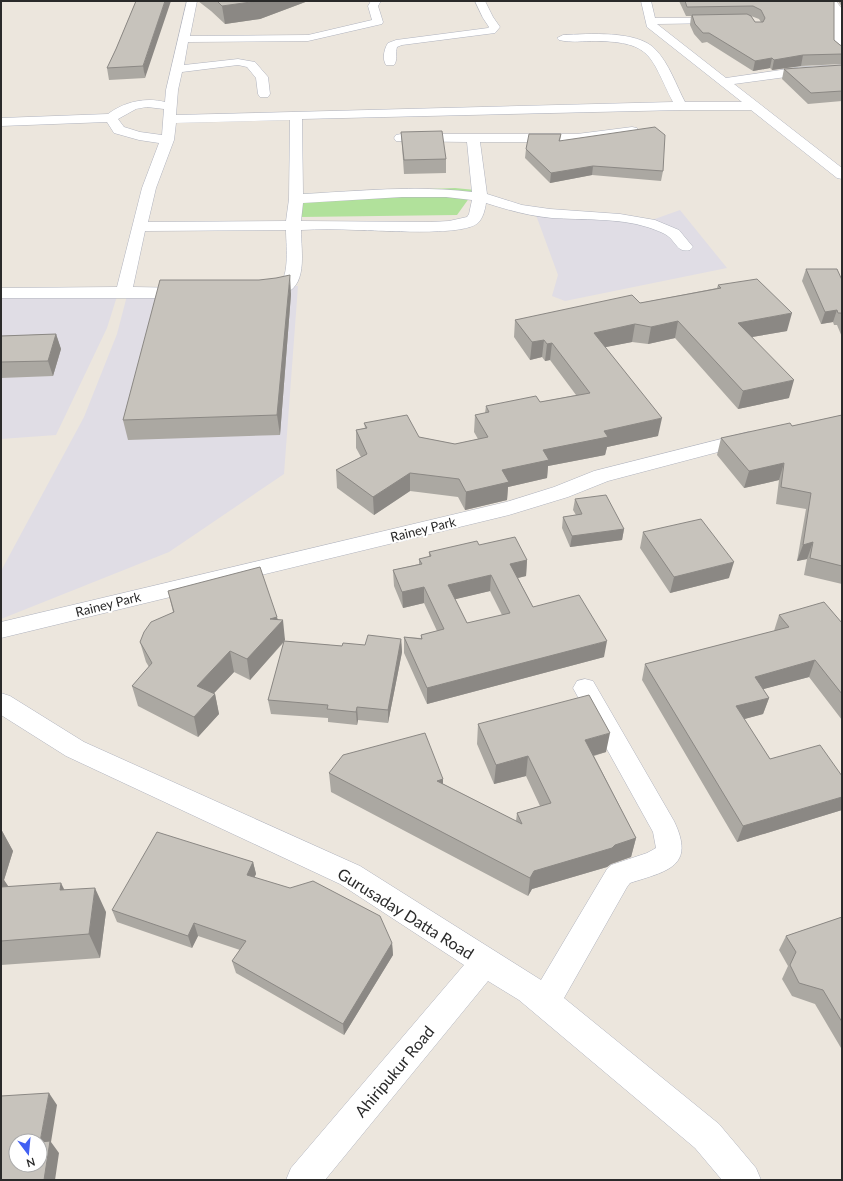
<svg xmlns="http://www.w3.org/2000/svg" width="843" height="1181" font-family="Lato,sans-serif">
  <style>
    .industrial { fill: #e0dde5 }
    .green { fill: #b1e19b }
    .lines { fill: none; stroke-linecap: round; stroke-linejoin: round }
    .minor-casing { stroke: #b0b3be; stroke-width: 1 }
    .minor { fill: #fff; fill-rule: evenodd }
    .wall { fill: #aba8a2; fill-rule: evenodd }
    .shaded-wall { fill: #8b8884 }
    .building { fill: #c7c3bc; stroke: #8b8884; fill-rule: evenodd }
    .labels { text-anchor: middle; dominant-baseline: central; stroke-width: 4; stroke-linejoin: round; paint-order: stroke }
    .street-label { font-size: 13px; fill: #2a2a2a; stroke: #fff }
    .near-street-label { font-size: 16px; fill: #2a2a2a; stroke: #fff }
  </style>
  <rect width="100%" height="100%" fill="#ece6dd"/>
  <!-- industrial -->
  <path class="industrial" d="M680,210L727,268L565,301L552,296L558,275L536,215L566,219L652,220Z
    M298,286L284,474L169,552L1,619V571L84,417L117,334L129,288Z
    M119,290L107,328L56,435L1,439V294Z"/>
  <!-- green -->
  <path class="green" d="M455,188L475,190L457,215L300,217L301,194Z"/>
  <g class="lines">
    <!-- minor casing -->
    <g class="minor-casing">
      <path id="minor" d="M187,1H197L190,36L308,35L372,20L368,6L371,1H381L378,6L383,22L382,24L308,41L188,42L184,65L238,59L255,62L268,77L270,94L268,97H260L258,94L256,78L247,67L238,65L182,72L178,90L176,115L673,102C650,57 653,42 596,41C584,41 571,43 559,40L557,38L563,35C588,34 637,30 655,49C669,63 676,85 685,102H742L647,27L641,1H651L655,18H724L725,20L720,23L657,24L726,78L801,67L842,65V73L801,75L734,84L842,168V179L837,178L751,110H681L302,119L303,194C359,191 416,185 472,192L467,142L396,141L394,138L396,135L401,134H577L632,127L637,128L638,131L637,134L632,135L577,142H480L487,194L522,205L550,209L620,214L655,220L679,230L693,247L690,250C678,253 677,244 669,237C665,233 653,229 647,227C619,218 582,220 552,218C529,216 508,210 486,203C485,210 483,218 478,223C462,237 379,230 356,230C337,229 319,229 301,230C301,252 309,289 280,295C273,297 266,298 258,296L256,293L258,290C265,288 273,288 279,284C290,277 286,242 286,230L145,231L133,287L187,288L193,290L195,293L193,296L187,298H1V288L117,287L142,188L159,143L139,140L114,133L107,122L1,126V118L108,114C124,102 145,97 165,102L166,90ZM147,107L164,109L162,135L140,132L124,127L118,119L136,109ZM290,120L289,199L286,221L148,222L156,188L174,140L176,123ZM402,197H446L472,200L469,214L467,217L449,221L431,222L301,221L303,203Z
        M475,1H485L493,17L500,27L495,33L402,45L397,47C395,53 398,60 394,65H386C382,59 384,49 388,43L396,40L488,28L489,27L483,18Z
        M826,1H836L842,9V55L838,54L833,50V11Z
        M749,432L756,434L759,438L756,442L608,481L568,497L509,515L1,638V622L506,502L554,487L594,471Z
        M585,679L593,681L674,821C696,867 667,871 630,883L627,887L564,998L719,1124L756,1168L761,1180H722L695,1148L519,1000L488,981L325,1180H286L291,1168L464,965L340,884L66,756L1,715V693L10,696L84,742L360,866L541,980L607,869L611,865L647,853L656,848L653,832L573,688L577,681Z"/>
    </g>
    <!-- minor -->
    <use href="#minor" class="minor"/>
  </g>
  <!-- wall -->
  <path class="wall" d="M136,1L145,78L109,80L107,68L116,49Z
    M198,1H308L260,19L225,24L211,11Z
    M679,1H833L834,40L840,45L842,46V64L801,66L772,70L770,68L753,71L707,42L702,43L694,34L690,25L691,16H686ZM751,16L759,19L761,22H755Z
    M838,1H842V7Z
    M842,65V101L808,104L782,79L784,69Z
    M401,132L446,159V173L404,174Z
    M561,134L560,141L663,171L661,181L592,175L550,183L525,158L526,149Z
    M806,269L842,280V337L837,325H834L833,322L821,324L802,281Z
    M718,285L787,331L752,337L789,398L738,409L675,338L648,344L632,342L605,347L658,436L607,447L605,455L548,466L547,478L508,487L507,500L465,510L458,497L410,491L374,515L337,488L336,470L361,457L356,448V430L365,428L364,423L419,437L455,444L478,439L474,432L475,415L485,413L486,406L540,402L576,395L550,360L545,361L542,357L530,360L514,337L515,320L640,303L717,288Z
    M291,294L280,435L128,440L123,420Z
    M56,334L61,349L53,376L1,378V336Z
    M842,415V584L804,575L807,559L797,561L806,509L776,504L779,480L744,488L717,455L721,438L792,426Z
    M575,499L624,529L622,540L570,547L562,528L563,517L576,515L573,510Z
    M643,532L729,578L670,593L640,548Z
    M479,545L527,560L526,576L518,578L533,607L604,657L427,704L404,653V637L421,638V635L437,631L424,603L403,608L394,586L393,570L419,564V559L429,557V552ZM490,591L502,615L467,623L455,599Z
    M168,591L277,617L285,640L284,641L342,646L365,645L401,639L402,652L388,723L358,720L357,725L328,722V718L271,714L268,700L284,642L250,680L234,672L213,694H215L219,714L198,737L138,706L132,686L149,667L146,662L140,642L173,612Z
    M779,615L842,623V720L809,677L763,689L769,698L763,714L744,719L770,759L842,776V810L737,842L642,680L645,664L774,631Z
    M478,724L606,752L594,756L636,838L631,857L611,864L607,867L532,889L528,896L331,792L329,773L443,779V784L516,821L517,813L540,806L526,776L494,784L477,744Z
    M1,829L13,851L4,880L8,886L65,890L106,912L100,958L1,965Z
    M253,862L256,874L254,877L392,943L393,955L344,1035L236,973L232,961L240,950L198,936L192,948L117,922L112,910Z
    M842,917V1048H841L815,1004L792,996L782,979L788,966L779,950L786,936Z"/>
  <!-- shaded-wall -->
  <path class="shaded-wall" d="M165,1H171L145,78L143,66Z
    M258,1H308L260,19L225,24L222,6Z
    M803,55L801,66L772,70L774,60Z
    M772,58L770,68L753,71L755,61Z
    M593,166L592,175L550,183L551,173Z
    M290,275L291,294L280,435L277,415Z
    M837,310L833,322L821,324L825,312Z
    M792,313L787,331L734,340L738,323Z
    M678,321L675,338L648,344L651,327Z
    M635,324L632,342L591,350L594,333Z
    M56,334L61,349L53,376L48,361Z
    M544,340L542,357L530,360L532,342Z
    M552,343L550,360L545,361L547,344Z
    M794,380L789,398L738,409L743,391Z
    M662,418L658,436L607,447L605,455L548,466L547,478L508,487L507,500L465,510L466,492L502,470L543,450L604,431Z
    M784,463L779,480L744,488L749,471Z
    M410,473V491L374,515L373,497Z
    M624,529L622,540L570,547L572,536Z
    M813,542L807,559L797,561L803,545Z
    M527,560L526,576L509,580L510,564Z
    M734,562L729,578L670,593L674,577Z
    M491,575L490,591L448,601V585Z
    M424,587V603L403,608L402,592Z
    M277,617L278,625L283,620L285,640L250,680L247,659L270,619Z
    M401,639L402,652L388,723V710Z
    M607,641L604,657L427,704V688Z
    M230,651L234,672L202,706L197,686Z
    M815,660L809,677L749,693L755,677Z
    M215,694L219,714L198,737L194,717Z
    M769,698L763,714L730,723L736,706Z
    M357,707L358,720L357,725L356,712Z
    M610,733L606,752L581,759L585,740Z
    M528,756L526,776L494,784L496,765Z
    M443,779V799L437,781Z
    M842,797V810L737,842L743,826Z
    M1,829L13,851L4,880L8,886L1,909Z
    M636,838L631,857L611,864L607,867L532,889L528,896L530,878L534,871Z
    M253,862L256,874L250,887L247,875Z
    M61,883L73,907L60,890Z
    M95,888L106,912L100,958L89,934Z
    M194,923L198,936L192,948L188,936Z
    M392,943L393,955L344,1035L343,1024Z
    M49,1093L57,1105L51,1142L59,1153L55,1180H44L40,1142Z"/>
  <!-- building -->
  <path class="building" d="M136,1H165L143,66L107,68L116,49Z
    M217,1H258L222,6Z
    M685,1H833L834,2V40L840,45L842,46V54L803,55L774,60L772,58L755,61L709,33H703L695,24L692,15L747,14L751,16L755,22H763L765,18L761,10L753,6L687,7Z
    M842,65V91L811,93L784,69Z
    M655,127L665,135L663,171L593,166L551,173L526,149L529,134H561L559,141Z
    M442,131L446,159L404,160L401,132Z
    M806,269H837L842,280V316L841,313H838L837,310L825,312Z
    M290,275L277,415L123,420L160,280H259L276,278Z
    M757,279L792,313L738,323L794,380L743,391L678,321L651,327L635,324L594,333L662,418L604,431L608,437L543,450L549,460L502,470L509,482L466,492L459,479L410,473L373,497L336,470L367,454L356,430L367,428L364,423L407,415L419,437L455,444L488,437L475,415L489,412L486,406L536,396L540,402L590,393L552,343L547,344L544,340L532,342L515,320L632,295L640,303L721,288L718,285Z
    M56,334L48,361L1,362V336Z
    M842,415V566L810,558L813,542L803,545L811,493L781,487L784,463L749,471L721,438L790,423L792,426Z
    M606,495L624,529L572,536L563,517L582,514L575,499Z
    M701,519L734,562L674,577L643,532Z
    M515,537L527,560L510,564L533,607L579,595L607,641L427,688L404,637L422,639L421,635L444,629L424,587L402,592L393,570L422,564L419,559L431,556L429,552L477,541L479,545ZM491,575L510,613L467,623L448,585Z
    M260,567L277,617L270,619L283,620L247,659L230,651L197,686L215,694L194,717L132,686L152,663L140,642L144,632L151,622L174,612L168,591Z
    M824,602L842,623V694L815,660L755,677L769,698L736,706L770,759L820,745L842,776V797L743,826L645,664L789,627L779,615Z
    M368,635L401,639L388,710L357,707L356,712L327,709L328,705L268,700L284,641L342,646L343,643L365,645Z
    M589,695L610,733L585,740L636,838L615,845L612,848L534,871L530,878L329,773L343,755L425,733L443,779L437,781L522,824L517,813L551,803L528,756L496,765L478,724Z
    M157,832L253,862L247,875L290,888L313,881L380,916L392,943L343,1024L232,961L246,941L194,923L188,936L112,910Z
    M61,883L60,890L95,888L89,934L1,941V887Z
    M842,917V1022L823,990L799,983L790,965L796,952L786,936Z
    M49,1093L40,1142L50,1141L44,1180H1V1096ZM16,1141H40V1165H16Z"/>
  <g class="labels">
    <!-- street labels -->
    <g class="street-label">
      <text transform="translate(423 529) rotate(-14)">Rainey Park</text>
      <text transform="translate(108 604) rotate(-14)">Rainey Park</text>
    </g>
    <!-- near-street labels -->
    <g class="near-street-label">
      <text transform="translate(406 913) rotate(32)">Gurusaday Datta Road</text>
      <text transform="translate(394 1071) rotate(-50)">Ahiripukur Road</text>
    </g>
  </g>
  <!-- border -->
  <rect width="843" height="1181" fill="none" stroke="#2a2a2a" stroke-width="4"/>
  <!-- north arrow -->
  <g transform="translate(28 1153) rotate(164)"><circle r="19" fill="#ffffff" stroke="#aaaaaa"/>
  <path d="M0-3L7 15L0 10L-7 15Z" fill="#4260f3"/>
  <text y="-6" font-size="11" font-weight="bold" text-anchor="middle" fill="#2a2a2a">N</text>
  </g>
</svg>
